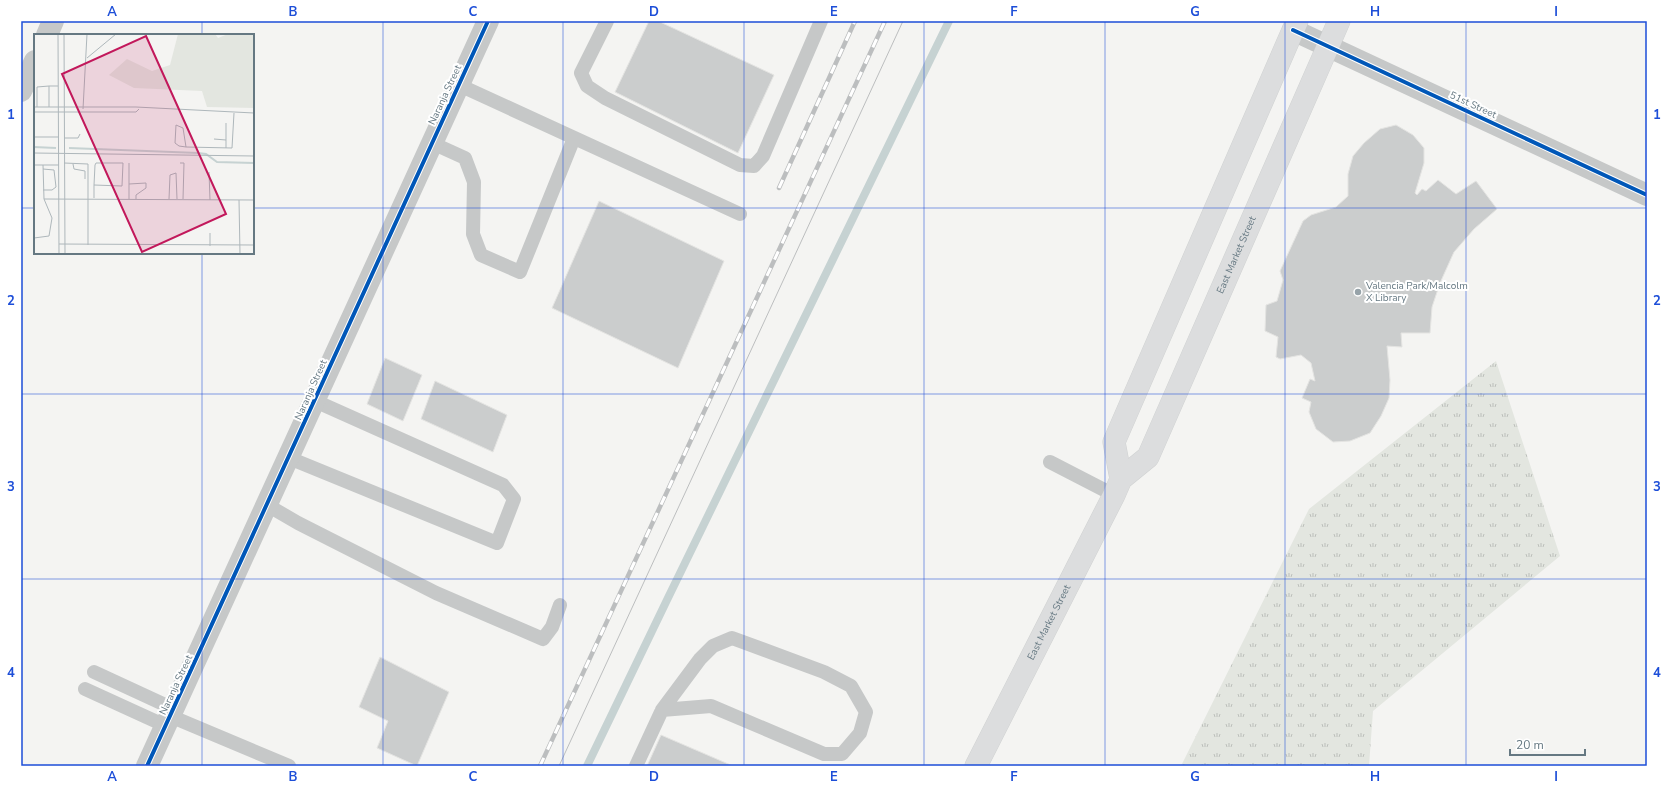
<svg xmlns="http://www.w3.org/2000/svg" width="1668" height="787" font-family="'Nunito Sans',sans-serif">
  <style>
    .grass { fill: url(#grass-tufts) }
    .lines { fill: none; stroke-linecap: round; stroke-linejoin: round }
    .stream { stroke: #c6d2d2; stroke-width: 8 }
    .building { fill: #cbcdcd; stroke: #e4e4e2 }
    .secondary-casing { stroke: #d0d2d2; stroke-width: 23 }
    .service { stroke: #c6c8c8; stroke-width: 14 }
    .minor { stroke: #c6c8c8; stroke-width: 22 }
    .tertiary { stroke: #c6c8c8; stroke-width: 22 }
    .secondary { stroke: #dcddde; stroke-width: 22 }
    .tram { stroke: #bcbebf; stroke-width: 1 }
    .rail-casing { stroke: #bcbebf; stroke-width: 4.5 }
    .rail { stroke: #fff; stroke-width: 3; stroke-dasharray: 9; stroke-linecap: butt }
    .cycleway-casing { stroke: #fff; stroke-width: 6 }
    .cycleway { stroke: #0057b8; stroke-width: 4 }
    .grid { fill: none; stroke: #1d4ed8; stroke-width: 1; stroke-opacity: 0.55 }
    .poi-dot { fill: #97a3a9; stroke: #fff; stroke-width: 1.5 }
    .labels { text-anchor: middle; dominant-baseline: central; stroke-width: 4; stroke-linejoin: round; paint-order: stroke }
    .street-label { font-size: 10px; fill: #657882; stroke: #fff }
    .poi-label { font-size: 10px; fill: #657882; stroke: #fff; text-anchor: start }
    .inset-river { fill: none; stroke: #c6d2d2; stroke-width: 2 }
    .inset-road { fill: none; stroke: #aeb7bb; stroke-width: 1 }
    .view { fill: #c2185b; fill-opacity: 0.15; stroke: #c2185b; stroke-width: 2 }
    .inset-edge { fill: none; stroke: #657882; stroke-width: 2 }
    .neatline { fill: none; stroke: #1d4ed8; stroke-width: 1.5 }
    .grid-label { font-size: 13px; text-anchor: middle; font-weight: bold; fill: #1d4ed8 }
  </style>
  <defs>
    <pattern id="grass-tufts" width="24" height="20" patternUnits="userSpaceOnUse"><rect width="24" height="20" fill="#e3e6e0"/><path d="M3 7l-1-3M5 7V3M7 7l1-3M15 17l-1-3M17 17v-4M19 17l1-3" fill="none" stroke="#bcbfbb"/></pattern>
  </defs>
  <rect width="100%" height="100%" fill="#f4f4f2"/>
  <!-- grass -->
  <path class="grass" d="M1496,361L1560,556L1373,711L1369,766H1181L1309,509Z"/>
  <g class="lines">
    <!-- stream -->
    <path class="stream" d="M587,766L666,602L949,21"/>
  </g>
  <!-- building -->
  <path class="building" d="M649,21H658L774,75L738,153L615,92Z
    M1396,125L1413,135L1424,148V163L1415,193L1417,195L1422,189L1426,191L1438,180L1456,194L1476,181L1497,209L1474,229L1454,252L1440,283L1432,307L1430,333H1401L1402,347L1387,346L1390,380L1389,398L1381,416L1370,433L1350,441L1333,442L1316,429L1309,412L1311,402L1302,398L1310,379L1315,381L1311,363L1301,355L1280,359L1276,357L1278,337L1265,331L1266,305L1277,301L1283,280L1280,271L1303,221L1311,215L1336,207L1348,196V174L1353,156L1364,143L1380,129Z
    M599,201L724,261L678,368L552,308Z
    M385,358L422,375L403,421L367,404Z
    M435,381L507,415L493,452L421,419Z
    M380,657L449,692L417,766L377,748L388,721L359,707Z
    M661,735L733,766H647Z"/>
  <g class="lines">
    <!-- secondary casing -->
    <g class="secondary-casing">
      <g id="secondary">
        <path d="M1121,479L1114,442L1297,21"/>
        <path id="s1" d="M976,766L1114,495L1121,479L1148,457L1339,21"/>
      </g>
    </g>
    <!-- service -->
    <path class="service" d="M607,21L581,73L587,86L605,98L740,165L754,166L763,156L821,21
      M459,85L740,214
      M432,143L465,158L474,182L473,234L481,255L520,272L574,138
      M289,458L497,543L514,499L503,485L315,401
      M1050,462L1114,495
      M267,505L298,523L436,593L543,639L552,627L560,605
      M94,672L174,709
      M85,689L166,726
      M170,716L289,766
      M636,766L662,710L700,659L713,646L732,638L824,672L851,686L866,712L860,733L842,754H824L711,706L662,710"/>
    <!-- minor -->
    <path class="minor" d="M47,35L53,21
      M21,91L35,61
      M147,766L488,21"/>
    <!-- tertiary -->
    <path class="tertiary" d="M1293,30L1647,195"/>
    <!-- secondary -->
    <use href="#secondary" class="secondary"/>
    <!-- tram -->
    <path class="tram" d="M559,766L903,21"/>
    <!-- rail casing -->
    <g class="rail-casing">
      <path id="rail" d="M779,188L855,21
        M540,766L885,21"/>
    </g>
    <!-- rail -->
    <use href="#rail" class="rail"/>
    <!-- cycleway casing -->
    <g class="cycleway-casing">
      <path id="cycleway" d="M1293,30L1647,195
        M147,766L488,21"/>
    </g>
    <!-- cycleway -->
    <use href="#cycleway" class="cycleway"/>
  </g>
  <!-- grid -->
  <path class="grid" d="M202,21V35M383,21V766M563,21V766M744,21V766M924,21V766M1105,21V766M1285,21V766M1466,21V766M21,208H35M253,208H1647M202,253V766M21,394H1647M21,579H1647"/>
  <!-- markers -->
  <circle class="poi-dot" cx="1358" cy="292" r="4"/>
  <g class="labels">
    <!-- street labels -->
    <g class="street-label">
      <text transform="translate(445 95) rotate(-65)">Naranja Street</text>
      <text transform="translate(1473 105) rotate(25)">51st Street</text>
      <text stroke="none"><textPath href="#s1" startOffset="577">East Market Street</textPath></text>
      <text transform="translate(311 390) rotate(-66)">Naranja Street</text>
      <text stroke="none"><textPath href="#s1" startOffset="161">East Market Street</textPath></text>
      <text transform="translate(176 685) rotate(-65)">Naranja Street</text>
    </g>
    <!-- poi labels -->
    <g class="poi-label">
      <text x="1366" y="286">Valencia Park/Malcolm<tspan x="1366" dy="12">X Library</tspan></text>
    </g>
  </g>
  <!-- overview -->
  <g transform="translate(34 34)">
    <rect width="220" height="220" fill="#f4f4f2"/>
    <path d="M144,0H181L184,4L194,0H220V74L173,73L168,57L100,54L75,41L93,25L118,37L136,31Z" fill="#e3e6e0"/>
    <path class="inset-river" d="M0,113L22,114M35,114L164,119L172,120L183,128L220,129"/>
    <path class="inset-road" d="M24,0L25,220M30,0L31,220M53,24L82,0M0,73H102L220,79M3,73V53L15,52M15,73V52H24M49,75L53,0M0,78H102L105,75M192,89V114M0,103H25M30,104H44L46,100M180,105L192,106M152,113L149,94L142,91L141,109L145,112L152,113L198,114L200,79M0,119L220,122M30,129L54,130V211M146,129H150L149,165M39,130L40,135L51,137V145M0,131H9L10,165L18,184L15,202L0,204M9,131H25M175,138L176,166M95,150L112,149V154L102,161V165M9,156H18L22,153L20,136L9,135M60,164V151L61,131L62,129H89L88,152L60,151M10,165L220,166M95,165V129M135,165L136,141L142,139L143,165M205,166L206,220M25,210L220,211M176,212V199"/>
    <path class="view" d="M112,2L192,180L108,218L28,40Z"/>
    <rect width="220" height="220" class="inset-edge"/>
  </g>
  <!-- border -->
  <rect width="1668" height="787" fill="none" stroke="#ffffff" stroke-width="44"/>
  <!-- scale -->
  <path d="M1510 749v6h75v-6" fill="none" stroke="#657882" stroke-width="2"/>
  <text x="1516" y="749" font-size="12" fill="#657882" stroke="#ffffff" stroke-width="3" paint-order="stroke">20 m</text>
  <rect x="22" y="22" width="1624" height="743" class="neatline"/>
  <g class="grid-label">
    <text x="112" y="16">A</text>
    <text x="293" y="16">B</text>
    <text x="473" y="16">C</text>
    <text x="654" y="16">D</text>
    <text x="834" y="16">E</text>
    <text x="1014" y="16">F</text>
    <text x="1195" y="16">G</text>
    <text x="1375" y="16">H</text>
    <text x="1556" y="16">I</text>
    <text x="11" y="119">1</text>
    <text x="1657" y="119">1</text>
    <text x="11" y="305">2</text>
    <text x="1657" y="305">2</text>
    <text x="11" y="491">3</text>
    <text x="1657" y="491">3</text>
    <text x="11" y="677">4</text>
    <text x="1657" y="677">4</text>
    <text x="112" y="781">A</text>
    <text x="293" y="781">B</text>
    <text x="473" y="781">C</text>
    <text x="654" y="781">D</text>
    <text x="834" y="781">E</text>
    <text x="1014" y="781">F</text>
    <text x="1195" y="781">G</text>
    <text x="1375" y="781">H</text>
    <text x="1556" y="781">I</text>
  </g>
</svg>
